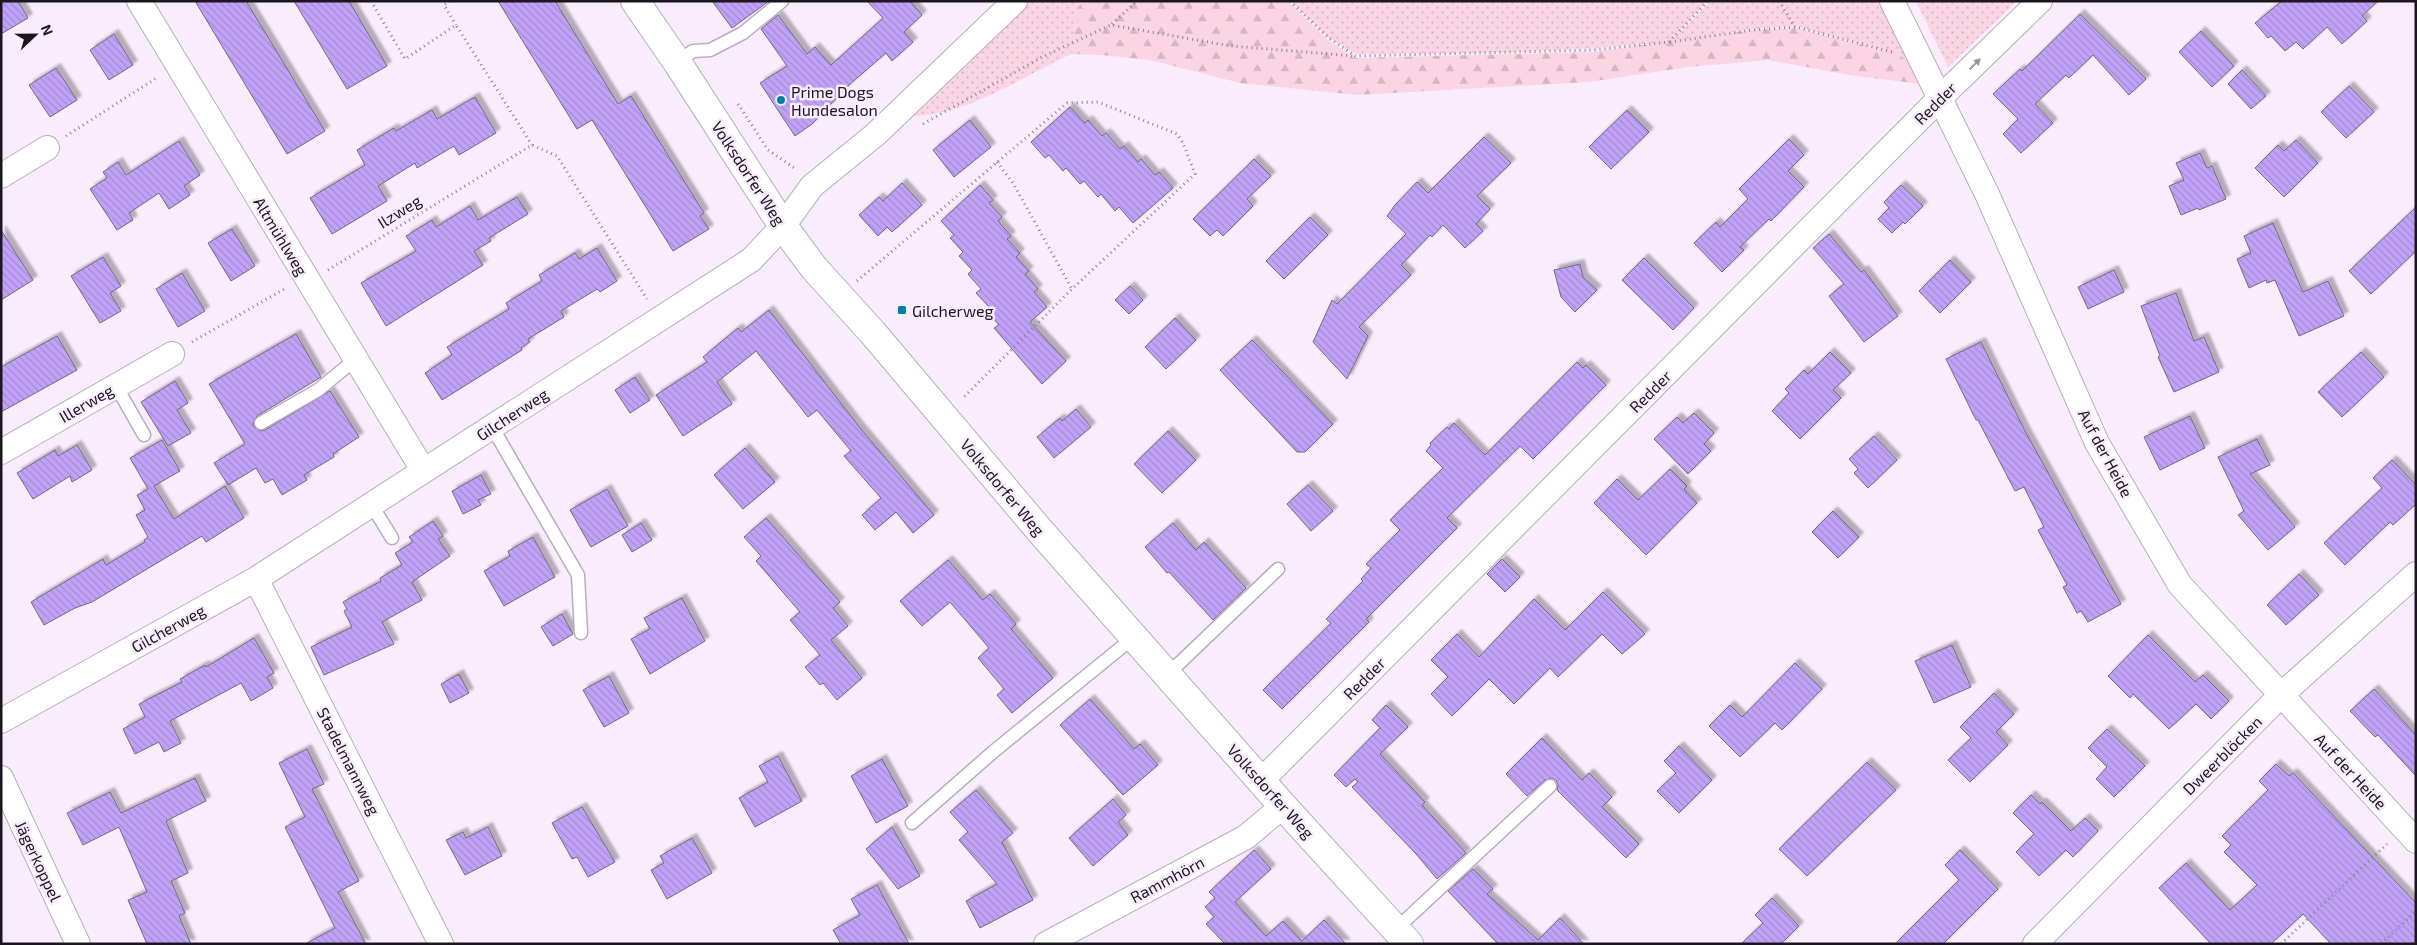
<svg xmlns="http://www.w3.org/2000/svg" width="2417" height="945" font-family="'Exo 2',sans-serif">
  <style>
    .grass { fill: url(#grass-dots) }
    .forest { fill: url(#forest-firs) }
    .building { fill: url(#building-back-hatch); stroke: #716a7f; filter: url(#shadow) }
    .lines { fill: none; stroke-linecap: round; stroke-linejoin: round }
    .lane-casing { stroke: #bbacc0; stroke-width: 15 }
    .street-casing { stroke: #bbacc0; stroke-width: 26 }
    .secondary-casing { stroke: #bbacc0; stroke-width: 30 }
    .path { stroke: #8d8490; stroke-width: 3; stroke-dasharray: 1 4; stroke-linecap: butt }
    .lane { stroke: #fff; stroke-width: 12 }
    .street { stroke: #fff; stroke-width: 24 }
    .secondary { stroke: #fff; stroke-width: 28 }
    .oneway { fill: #99979a }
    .poi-dot { fill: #017fa5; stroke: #f9ecfd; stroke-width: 2 }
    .labels { text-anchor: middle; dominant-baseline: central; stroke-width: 5; stroke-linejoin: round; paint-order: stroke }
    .poi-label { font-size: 16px; fill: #1c171e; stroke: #f9ecfd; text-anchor: start }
    .street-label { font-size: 16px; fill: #1c171e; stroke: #f9ecfd }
  </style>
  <defs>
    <pattern id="grass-dots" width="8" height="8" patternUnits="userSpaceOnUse" patternTransform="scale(1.25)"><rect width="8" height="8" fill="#fbd5e3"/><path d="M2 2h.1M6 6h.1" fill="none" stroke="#d7b6c2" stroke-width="1.8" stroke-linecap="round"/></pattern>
    <pattern id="forest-firs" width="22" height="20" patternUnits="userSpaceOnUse" patternTransform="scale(1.25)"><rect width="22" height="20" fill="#fbd5e3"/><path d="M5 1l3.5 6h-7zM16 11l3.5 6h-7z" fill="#d7b6c2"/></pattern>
    <pattern id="building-back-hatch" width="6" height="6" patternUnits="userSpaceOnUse" patternTransform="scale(1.25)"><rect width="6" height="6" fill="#c2a2f8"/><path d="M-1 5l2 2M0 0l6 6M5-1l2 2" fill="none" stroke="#a68bd4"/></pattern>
    <filter id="shadow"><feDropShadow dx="4.5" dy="-4.5" stdDeviation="1" flood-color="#0004"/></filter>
  </defs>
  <rect width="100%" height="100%" fill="#f9ecfd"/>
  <!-- grass -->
  <path class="grass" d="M1024,1H1082L1074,10L1073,53C1019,78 964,118 904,116Z
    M1291,1H1707L1673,39L1709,3L1883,1L1912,62L1898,54L1796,26L1753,29L1670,42L1593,48L1507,52L1356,54L1329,38Z
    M1916,1H2017L1948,67Z"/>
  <!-- forest -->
  <path class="forest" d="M1083,1H1288L1328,40L1354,58L1593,52L1753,30L1796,28L1898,54L1913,64L1920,84L1849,75L1768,60L1688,67L1589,82L1357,95L1240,83L1150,60L1102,55L1072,54L1074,11Z"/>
  <!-- building -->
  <path class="building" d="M1,1H18L28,18L1,34Z
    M195,1H246L325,131L287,154Z
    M294,1H349L387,66L347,89Z
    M498,1H555L618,104L631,96L704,213L700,216L709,229L673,251L592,120L577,129Z
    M712,1H769L732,28Z
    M867,1H910L922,15L904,32L913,42L892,61L886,53L849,85L812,124L795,136L760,83L787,66L761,29L778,15L807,54L815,47L831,65L883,18Z
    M2282,1H2378L2362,16L2367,21L2342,44L2327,27L2303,49L2296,42L2285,51L2271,36L2268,38L2255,23Z
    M2080,14L2146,79L2129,95L2093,55L2069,78L2066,75L2035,104L2053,123L2021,153L2003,134L2018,119L1993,94L2020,69L2022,71Z
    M2201,31L2234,66L2212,87L2179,52Z
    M114,34L133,65L109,80L90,50Z
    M56,68L77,100L50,117L29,85Z
    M2242,70L2266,96L2251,109L2228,84Z
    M2349,86L2374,112L2346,138L2321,112Z
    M475,97L496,133L459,155L454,146L417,168L415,163L378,186L387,201L332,234L310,198L365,165L357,150L394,128L396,131L432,110L437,119Z
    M1070,107L1085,123L1088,120L1102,136L1106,133L1120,149L1124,146L1138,162L1141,159L1155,175L1159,172L1173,188L1133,223L1119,207L1115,211L1101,194L1098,197L1084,181L1080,184L1066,168L1063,171L1049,155L1045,158L1031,142Z
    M1627,110L1649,132L1611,169L1589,147Z
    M970,120L991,147L954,177L933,150Z
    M1484,137L1511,163L1477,196L1490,209L1476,224L1483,231L1465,248L1443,225L1432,237L1430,235L1401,265L1411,275L1359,327L1368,336L1347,379L1313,342L1332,300L1337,304L1406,234L1387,216L1395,205L1417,182L1428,193Z
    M1789,139L1804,155L1788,171L1804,187L1771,221L1769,219L1740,247L1744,250L1722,272L1694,243L1716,222L1720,227L1748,199L1739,189Z
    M2296,140L2318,163L2284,197L2255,168L2278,145L2284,151Z
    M179,141L200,175L184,186L190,195L169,209L159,193L129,213L133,220L117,230L90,189L107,178L103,172L118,162L126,175Z
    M2200,153L2207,168L2212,166L2226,199L2199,210L2198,208L2181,215L2169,186L2184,180L2176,163Z
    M1254,159L1271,176L1247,199L1253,206L1223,236L1217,230L1210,236L1193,219Z
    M902,183L922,205L892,232L887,227L878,236L859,215L879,197L883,201Z
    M980,185L993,200L989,203L1002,217L998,221L1011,236L1007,239L1020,253L1016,257L1029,271L1025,274L1038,289L1034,292L1047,307L1030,322L1066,361L1042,384L994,328L999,325L986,310L989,307L976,293L981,289L968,274L972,270L959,256L963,252L950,238L954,235L941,221Z
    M1901,185L1923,206L1905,224L1903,222L1892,233L1878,219L1889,208L1884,202Z
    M517,197L528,214L489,238L491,241L474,251L483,265L386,326L361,283L416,251L406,236L432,220L436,227L470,206L478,220Z
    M2416,207V251L2371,294L2349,271Z
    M1310,217L1328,235L1284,279L1266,261Z
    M2273,223L2303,292L2328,281L2344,316L2299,336L2275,280L2267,283L2266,280L2249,288L2237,259L2251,253L2244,236Z
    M232,229L255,266L231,281L208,243Z
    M1,230L33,280L1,300Z
    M1829,234L1861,272L1864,270L1898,316L1864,342L1829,296L1844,284L1813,248Z
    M597,248L617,281L600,292L597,289L561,311L564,317L528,339L530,342L521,348L522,350L442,400L425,373L452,355L447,347L509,309L506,303L542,281L539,275L575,253L579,259Z
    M103,257L121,286L110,293L121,311L100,323L71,276Z
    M1644,258L1694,308L1673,330L1622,280Z
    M1950,260L1971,282L1940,313L1919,291Z
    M1580,264L1583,277L1597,290L1575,312L1561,297L1554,270Z
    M2114,270L2124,292L2088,309L2078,287Z
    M182,273L205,311L178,327L156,289Z
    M1130,286L1143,300L1129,314L1115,300Z
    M2176,293L2194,341L2204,337L2219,372L2174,392L2158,357L2160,356L2141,306Z
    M769,310L860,428L934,515L913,533L896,512L875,530L862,515L881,498L844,456L851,451L817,410L808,417L756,351L717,382L732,404L683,436L656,395L707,362L703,357L721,342L738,328L741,332Z
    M1175,318L1196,340L1166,369L1145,347Z
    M296,334L321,377L257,416L253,423L254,427L261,431L265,430L330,391L359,437L333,454L334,457L304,475L307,480L282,495L273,479L265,483L256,468L228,485L214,463L245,444L209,384Z
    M57,336L77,370L1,412V367Z
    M1252,340L1333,424L1305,452H1297L1220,370Z
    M1981,342L2025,431L2121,604L2088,622L2081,611L2077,613L2063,587L2067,585L2038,530L2044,527L2024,487L2015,491L1978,420H1976L1946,359Z
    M1830,352L1851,373L1833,390L1841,398L1800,439L1772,411L1789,393L1785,389L1804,370L1808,374Z
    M2361,352L2384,377L2342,417L2318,392Z
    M1577,362L1583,368L1586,365L1606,385L1533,459L1520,446L1447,518L1457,528L1366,619L1369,622L1282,709L1263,690L1331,623L1326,619L1363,581L1361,579L1371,568L1366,564L1400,530L1390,520L1443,468L1426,451L1431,445L1430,443L1447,427L1449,429L1454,423L1485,455Z
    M635,377L650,400L630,413L615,390Z
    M175,381L188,403L177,410L191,433L168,446L141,402Z
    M1076,409L1091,427L1054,458L1037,437L1060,418L1062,421Z
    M1694,413L1714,433L1704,444L1711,451L1688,474L1654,439L1677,417L1683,423Z
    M2190,416L2205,448L2160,470L2144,437Z
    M1168,431L1196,460L1162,493L1134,464Z
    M1874,436L1897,460L1868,488L1854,473L1858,469L1849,459Z
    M2257,439L2270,465L2250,474L2295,527L2268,550L2238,515L2244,511L2218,457Z
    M162,440L180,471L154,486L174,519L225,486L244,518L206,542L202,536L92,602L75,608L44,625L31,602L103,559L106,565L145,542L144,540L148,537L136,515L145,510L137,495L148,489L130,458Z
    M77,445L92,470L72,482L70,476L33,499L17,473L55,450L58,456Z
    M745,448L775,482L743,509L714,475Z
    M2392,460L2416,485V504L2393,525L2390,522L2345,565L2324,543L2382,488L2373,478Z
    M1670,469L1687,486L1684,489L1697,503L1646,555L1594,503L1617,479L1638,500Z
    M481,475L491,494L478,500L481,505L463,514L452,491Z
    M1308,485L1333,511L1311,531L1287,504Z
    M607,489L628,526L591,547L570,510Z
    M1833,511L1859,537L1838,558L1812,532Z
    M766,518L840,602L833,608L848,626L831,640L862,678L837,700L823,683L820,685L805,667L820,655L790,620L800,612L756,561L761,556L744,537Z
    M433,521L443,536L438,539L450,556L412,582L422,600L382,622L394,644L324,675L311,647L352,627L344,611L347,609L343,602L381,581L380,578L402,565L395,553L413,542L409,537Z
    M641,523L652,540L632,552L622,535Z
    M1173,523L1196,550L1204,542L1246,588L1213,620L1169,572L1167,573L1145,547Z
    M533,537L555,577L504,606L484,571L510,556L508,551Z
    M1502,559L1520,577L1505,592L1487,574Z
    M948,560L983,600L990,594L1016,624L1011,629L1053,678L1012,713L997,695L1004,689L978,658L989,648L950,602L922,626L900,601Z
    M2299,574L2319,595L2286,625L2267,605Z
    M1603,592L1645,634L1622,654L1602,634L1558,677L1550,668L1514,704L1489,679L1452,716L1431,694L1448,677L1431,660L1457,634L1479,657L1534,599L1565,630Z
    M682,598L705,641L650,674L631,639L650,629L644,618Z
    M562,614L573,634L553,646L541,627Z
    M2148,635L2195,682L2203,675L2229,701L2211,719L2196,704L2169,729L2133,694L2130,698L2108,676Z
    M254,638L274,673L267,677L273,688L251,701L241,683L170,721L181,743L164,752L159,742L135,754L123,729L145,717L139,704L182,682L180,679L205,665L206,667Z
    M1952,645L1971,687L1934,703L1915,661Z
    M1795,663L1822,689L1782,730L1775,723L1740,757L1709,726L1730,705L1742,717Z
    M459,674L469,693L450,703L441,684Z
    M609,676L629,713L604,727L583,690Z
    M2374,689L2416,735V776L2378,735L2375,737L2350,711Z
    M1994,693L2014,714L1996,732L2008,745L1970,782L1948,760L1971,738L1960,727Z
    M1090,699L1134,749L1140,744L1158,765L1123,795L1060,725Z
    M1386,705L1408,727L1380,754L1425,802L1422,805L1466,853L1437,879L1417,855L1352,787L1358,782L1355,779L1346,787L1334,775L1380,728L1372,720Z
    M2107,729L2145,766L2114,797L2096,779L2107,767L2088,748Z
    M1542,738L1582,780L1589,773L1612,797L1602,807L1639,844L1626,858L1557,790L1558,785L1556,780L1552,778L1545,780L1527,796L1506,774Z
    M1679,746L1712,780L1679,813L1657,791L1676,773L1664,761Z
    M307,749L324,784L312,789L359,881L338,892L366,944H305L335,928L285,827L305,817L279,763Z
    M778,756L802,801L755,827L739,798L768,782L759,766Z
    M882,759L908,806L876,823L851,776Z
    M1867,762L1896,790L1807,876L1779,849Z
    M2276,764L2289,776L2293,773L2416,903V944H2331L2303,914L2271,944H2211L2159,888L2186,863L2230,910L2257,885L2224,852L2231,845L2222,836L2268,790L2259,781Z
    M195,778L206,801L166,821L188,873L171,881L185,913L179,916L191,944H147L128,900L147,892L119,827L83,845L67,813L110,792L121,813Z
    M976,790L1013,833L1002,842L1033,900L980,928L966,901L997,884L959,840L968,832L950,812Z
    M2031,795L2040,804L2042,802L2071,831L2085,818L2098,831L2073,857L2066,850L2039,876L2016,852L2034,834L2013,813Z
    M1113,799L1126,815L1118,822L1128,835L1093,866L1069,838Z
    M582,807L615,862L588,877L577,857L572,859L552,823Z
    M488,827L502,856L465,875L446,840L463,832L466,838Z
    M892,827L920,876L898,889L866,849Z
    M692,838L712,873L667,899L651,870L664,863L660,856Z
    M1254,850L1271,869L1235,902L1266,936L1283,921L1302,941L1324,920L1346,944H1225L1206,924L1214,917L1205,907L1215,898L1209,892Z
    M1960,850L1998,889L1943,944H1895L1959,880L1945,865Z
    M1473,869L1493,889L1487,894L1538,940L1560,918L1584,944H1498L1448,891Z
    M877,885L909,944H841L833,930L860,915L851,899Z
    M1772,898L1799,926L1781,944H1741L1763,923L1755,915Z"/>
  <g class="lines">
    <!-- lane casing -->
    <g class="lane-casing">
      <path id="lane" d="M677,62L693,51L710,50L743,33L782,1
        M116,386L144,435
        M261,423L318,390L356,359
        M492,427L578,575L581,633
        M371,504L392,538
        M1167,675L1278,569
        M912,823L993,752L1134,637
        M1396,929L1550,786"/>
    </g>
    <!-- street casing -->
    <g class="street-casing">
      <path id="street" d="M139,1L423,470
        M1892,1L1987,194L2097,443L2180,585L2416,841
        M1,176L47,148
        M1,452L172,354
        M256,579L441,944
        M1,721L256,579L751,260L783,226L812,186L876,134L1015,1
        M1,778L78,944
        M1261,781L1940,98L2040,1
        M1046,944L1246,837L1283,806
        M2035,944L2281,695L2416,574"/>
    </g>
    <!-- secondary casing -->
    <g class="secondary-casing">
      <path id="secondary" d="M635,1L677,62L783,226L814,268L873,333L1041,532L1283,806L1409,944"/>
    </g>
    <!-- path -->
    <path class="path" d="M371,1L405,59L456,25L532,145
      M450,1L444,5L456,25
      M1290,1L1329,38L1355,56L1593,50L1669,42L1708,1
      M1779,1L1795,27
      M1112,24L1137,1
      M1670,42L1753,30L1796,27L1892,52
      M738,104L768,150L796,169
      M923,124L1044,56L1111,25L1231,46L1355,56
      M66,136L158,77
      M997,162L1013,183L1072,289
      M328,270L532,145L557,156L647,299
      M857,281L1067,103L1098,102L1177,134L1183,143L1195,174L1072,289L962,399
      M192,342L286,288
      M2281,944L2387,844
      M2381,944L2416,911"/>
    <!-- lane -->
    <use href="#lane" class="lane"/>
    <!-- street -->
    <use href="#street" class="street"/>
    <!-- secondary -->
    <use href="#secondary" class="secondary"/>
  </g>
  <!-- one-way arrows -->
  <defs><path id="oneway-solid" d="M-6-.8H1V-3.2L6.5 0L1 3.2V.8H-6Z" transform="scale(1.25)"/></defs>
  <use class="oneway" href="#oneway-solid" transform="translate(1975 64) rotate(-44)"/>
  <!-- markers -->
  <g class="poi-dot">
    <circle cx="781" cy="100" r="5"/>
    <rect x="897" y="305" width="10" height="10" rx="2.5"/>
  </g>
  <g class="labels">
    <!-- poi labels -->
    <g class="poi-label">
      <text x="791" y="91">Prime Dogs<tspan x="791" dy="18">Hundesalon</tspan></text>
      <text x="912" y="310">Gilcherweg</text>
    </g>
    <!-- street labels -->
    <g class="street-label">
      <text transform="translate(1935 103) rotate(-45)">Redder</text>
      <text transform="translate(749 173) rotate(57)">Volksdorfer Weg</text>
      <text transform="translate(399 211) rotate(-32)">Ilzweg</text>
      <text transform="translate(281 236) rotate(59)">Altmühlweg</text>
      <text transform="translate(1650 391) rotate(-45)">Redder</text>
      <text transform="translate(86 403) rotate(-30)">Illerweg</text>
      <text transform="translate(512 414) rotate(-33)">Gilcherweg</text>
      <text transform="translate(2106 453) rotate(62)">Auf der Heide</text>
      <text transform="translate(1003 487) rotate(50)">Volksdorfer Weg</text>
      <text transform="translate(168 628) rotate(-29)">Gilcherweg</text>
      <text transform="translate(1364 678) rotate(-45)">Redder</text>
      <text transform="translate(2222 755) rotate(-45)">Dweerblöcken</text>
      <text transform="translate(349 761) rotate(63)">Stadelmannweg</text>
      <text transform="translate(2351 771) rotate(47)">Auf der Heide</text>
      <text transform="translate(1271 791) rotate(48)">Volksdorfer Weg</text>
      <text transform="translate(39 861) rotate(65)">Jägerkoppel</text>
      <text transform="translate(1167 879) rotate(-28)">Rammhörn</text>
    </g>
  </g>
  <!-- border -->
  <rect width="2417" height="945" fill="none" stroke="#1c171e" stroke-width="5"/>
  <!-- north arrow -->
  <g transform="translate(35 35) rotate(68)" stroke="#f9ecfd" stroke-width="4" paint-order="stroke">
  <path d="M0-4L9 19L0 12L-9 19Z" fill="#1c171e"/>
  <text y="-8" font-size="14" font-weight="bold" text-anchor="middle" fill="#1c171e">N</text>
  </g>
</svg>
